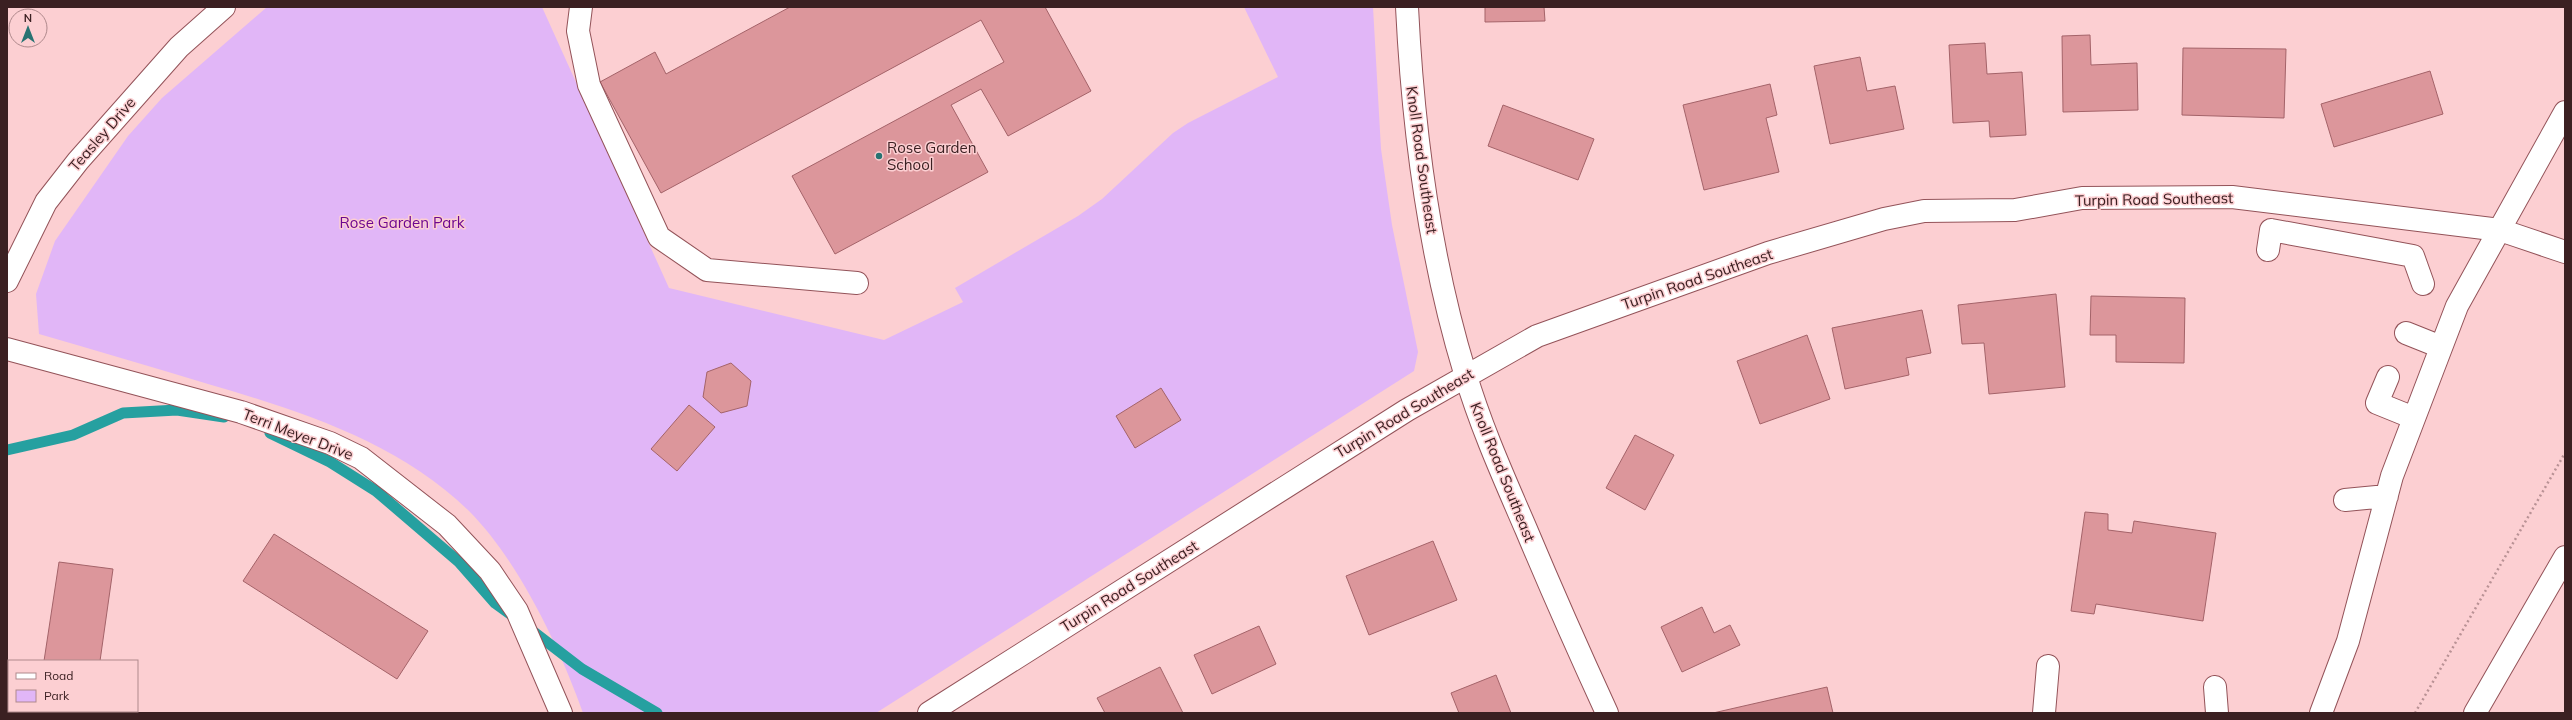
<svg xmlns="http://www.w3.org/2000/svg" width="2572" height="720" font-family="Mulish,sans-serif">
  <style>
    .green { fill: #e1b6f7 }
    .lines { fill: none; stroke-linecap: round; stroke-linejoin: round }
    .stream { stroke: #26a0a0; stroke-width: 11 }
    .building { fill: #dc969b; stroke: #a46369 }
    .minor-casing { stroke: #935359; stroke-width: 24 }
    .path { stroke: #b99295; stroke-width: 2.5; stroke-dasharray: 2 3; stroke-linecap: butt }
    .minor { stroke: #fff; stroke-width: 22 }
    .poi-dot { fill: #287372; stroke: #fccfd2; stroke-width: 1.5 }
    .labels { text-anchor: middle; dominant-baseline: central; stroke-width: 3; stroke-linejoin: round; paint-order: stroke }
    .street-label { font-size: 15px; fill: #3b2022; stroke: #fccfd2 }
    .poi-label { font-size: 15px; fill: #3b2022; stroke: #fccfd2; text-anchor: start }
    .park-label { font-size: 15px; fill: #6d0690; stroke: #fccfd2 }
  </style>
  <rect width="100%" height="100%" fill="#fccfd2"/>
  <!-- green -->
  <path class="green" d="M267,7H542L669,288L884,340L963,302L955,288L1078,216L1102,199L1173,133L1188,123L1278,77L1244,7H1373L1381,149L1392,225L1418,352L1414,371L876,713H583C560,648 518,560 469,511C398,442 301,411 208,384C152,367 95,350 39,334L36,294L55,241L128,136L162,98Z"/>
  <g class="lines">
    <!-- stream -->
    <path class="stream" d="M270,433L330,462L376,491L459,562L495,603L513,616
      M7,450L73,435L123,413L177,410L224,417
      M530,629L582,669L657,713"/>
  </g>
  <!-- building -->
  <path class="building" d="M790,7H1045L1091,91L1008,136L981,89L951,105L988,172L835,254L792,176L1004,62L981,20L661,193L600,82L655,52L666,74Z
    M1485,7H1544L1545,21L1485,22Z
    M2090,35L2091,65L2137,63L2138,110L2063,112L2062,36Z
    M1985,43L1987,74L2022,72L2026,135L1990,137L1989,121L1953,123L1949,45Z
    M2183,48L2286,49L2284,118L2182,115Z
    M1860,57L1867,91L1895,86L1904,129L1830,144L1814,66Z
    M2430,71L2443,114L2334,147L2321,104Z
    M1770,84L1777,115L1766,118L1779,172L1704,190L1683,105Z
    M1503,105L1594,139L1578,180L1488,146Z
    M2056,294L2065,387L1989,394L1984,343L1962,344L1958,305Z
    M2091,296L2185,298L2184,363L2116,362V335H2090Z
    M1922,310L1931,353L1906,358L1909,375L1845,389L1832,328Z
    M1807,335L1830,399L1760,424L1737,361Z
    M731,363L751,381L747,406L721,413L703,397L707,372Z
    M1161,388L1181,420L1135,448L1116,416Z
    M689,405L715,427L677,471L651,449Z
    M1635,435L1674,455L1645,510L1606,488Z
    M2085,512L2108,514V530L2132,533L2134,521L2216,533L2203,621L2096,604L2094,614L2071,611Z
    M274,534L428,631L397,679L243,581Z
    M1433,541L1457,600L1369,635L1346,576Z
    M59,562L113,569L100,661H44Z
    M1702,607L1714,633L1730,625L1740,645L1682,672L1661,627Z
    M1259,626L1276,664L1212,694L1194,655Z
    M1160,667L1183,713H1105L1097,698Z
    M1496,675L1511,713H1459L1451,693Z
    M1827,687L1833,713H1713Z"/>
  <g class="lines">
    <!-- minor casing -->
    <g class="minor-casing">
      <path id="minor" d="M581,7L578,31L589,85L659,237L707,270L857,283
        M1407,7C1413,130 1429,255 1465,373C1481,427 1504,478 1526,529C1552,591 1579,652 1607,713
        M2268,250L2271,230L2413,256L2423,284
        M7,281L46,202L78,161L179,47L224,7
        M2406,333L2441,347
        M7,349L241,412L330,443L361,458L447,525L490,571L517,611L561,713
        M2388,377L2377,403L2414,418
        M2345,500L2387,496
        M2215,687L2217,713
        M929,713L1407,410L1537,336L1768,253L1884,219L1924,211L2015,210L2082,198L2232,197L2500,230L2565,252
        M2044,713L2048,666
        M2321,713L2348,641L2392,476L2457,306L2565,112
        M2475,713L2565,557"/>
    </g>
    <!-- path -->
    <path class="path" d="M2415,713L2565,453"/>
    <!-- minor -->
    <use href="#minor" class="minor"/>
  </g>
  <!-- markers -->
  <circle class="poi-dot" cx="879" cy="156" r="4"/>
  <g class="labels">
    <!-- street labels -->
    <g class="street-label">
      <text transform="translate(102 134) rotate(-49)">Teasley Drive</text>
      <text transform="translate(1422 160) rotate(82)">Knoll Road Southeast</text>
      <text transform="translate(2154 199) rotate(-1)">Turpin Road Southeast</text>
      <text transform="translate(1697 279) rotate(-19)">Turpin Road Southeast</text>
      <text transform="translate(1404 413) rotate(-31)">Turpin Road Southeast</text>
      <text transform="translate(298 434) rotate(21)">Terri Meyer Drive</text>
      <text transform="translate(1503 472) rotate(68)">Knoll Road Southeast</text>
      <text transform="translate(1129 586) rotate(-32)">Turpin Road Southeast</text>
    </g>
    <!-- poi labels -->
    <g class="poi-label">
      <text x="887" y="147">Rose Garden<tspan x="887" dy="17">School</tspan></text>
    </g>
    <!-- park labels -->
    <g class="park-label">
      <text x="402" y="222">Rose Garden Park</text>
    </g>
  </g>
  <!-- border -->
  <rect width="2572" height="720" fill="none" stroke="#3b2022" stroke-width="16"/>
  <!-- legend -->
  <rect x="8" y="660" width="130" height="52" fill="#fccfd2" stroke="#af898c"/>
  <rect x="16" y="673" width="20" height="6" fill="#ffffff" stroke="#af898c"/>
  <text x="44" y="680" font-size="12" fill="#3b2022">Road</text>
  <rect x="16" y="690" width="20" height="12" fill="#e1b6f7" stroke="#af898c"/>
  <text x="44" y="700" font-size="12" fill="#3b2022">Park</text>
  <!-- north arrow -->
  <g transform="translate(28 28)"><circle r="19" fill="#fccfd2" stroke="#af898c"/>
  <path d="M0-3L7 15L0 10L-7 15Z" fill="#287372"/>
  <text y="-6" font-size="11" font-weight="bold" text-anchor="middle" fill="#3b2022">N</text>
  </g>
</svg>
